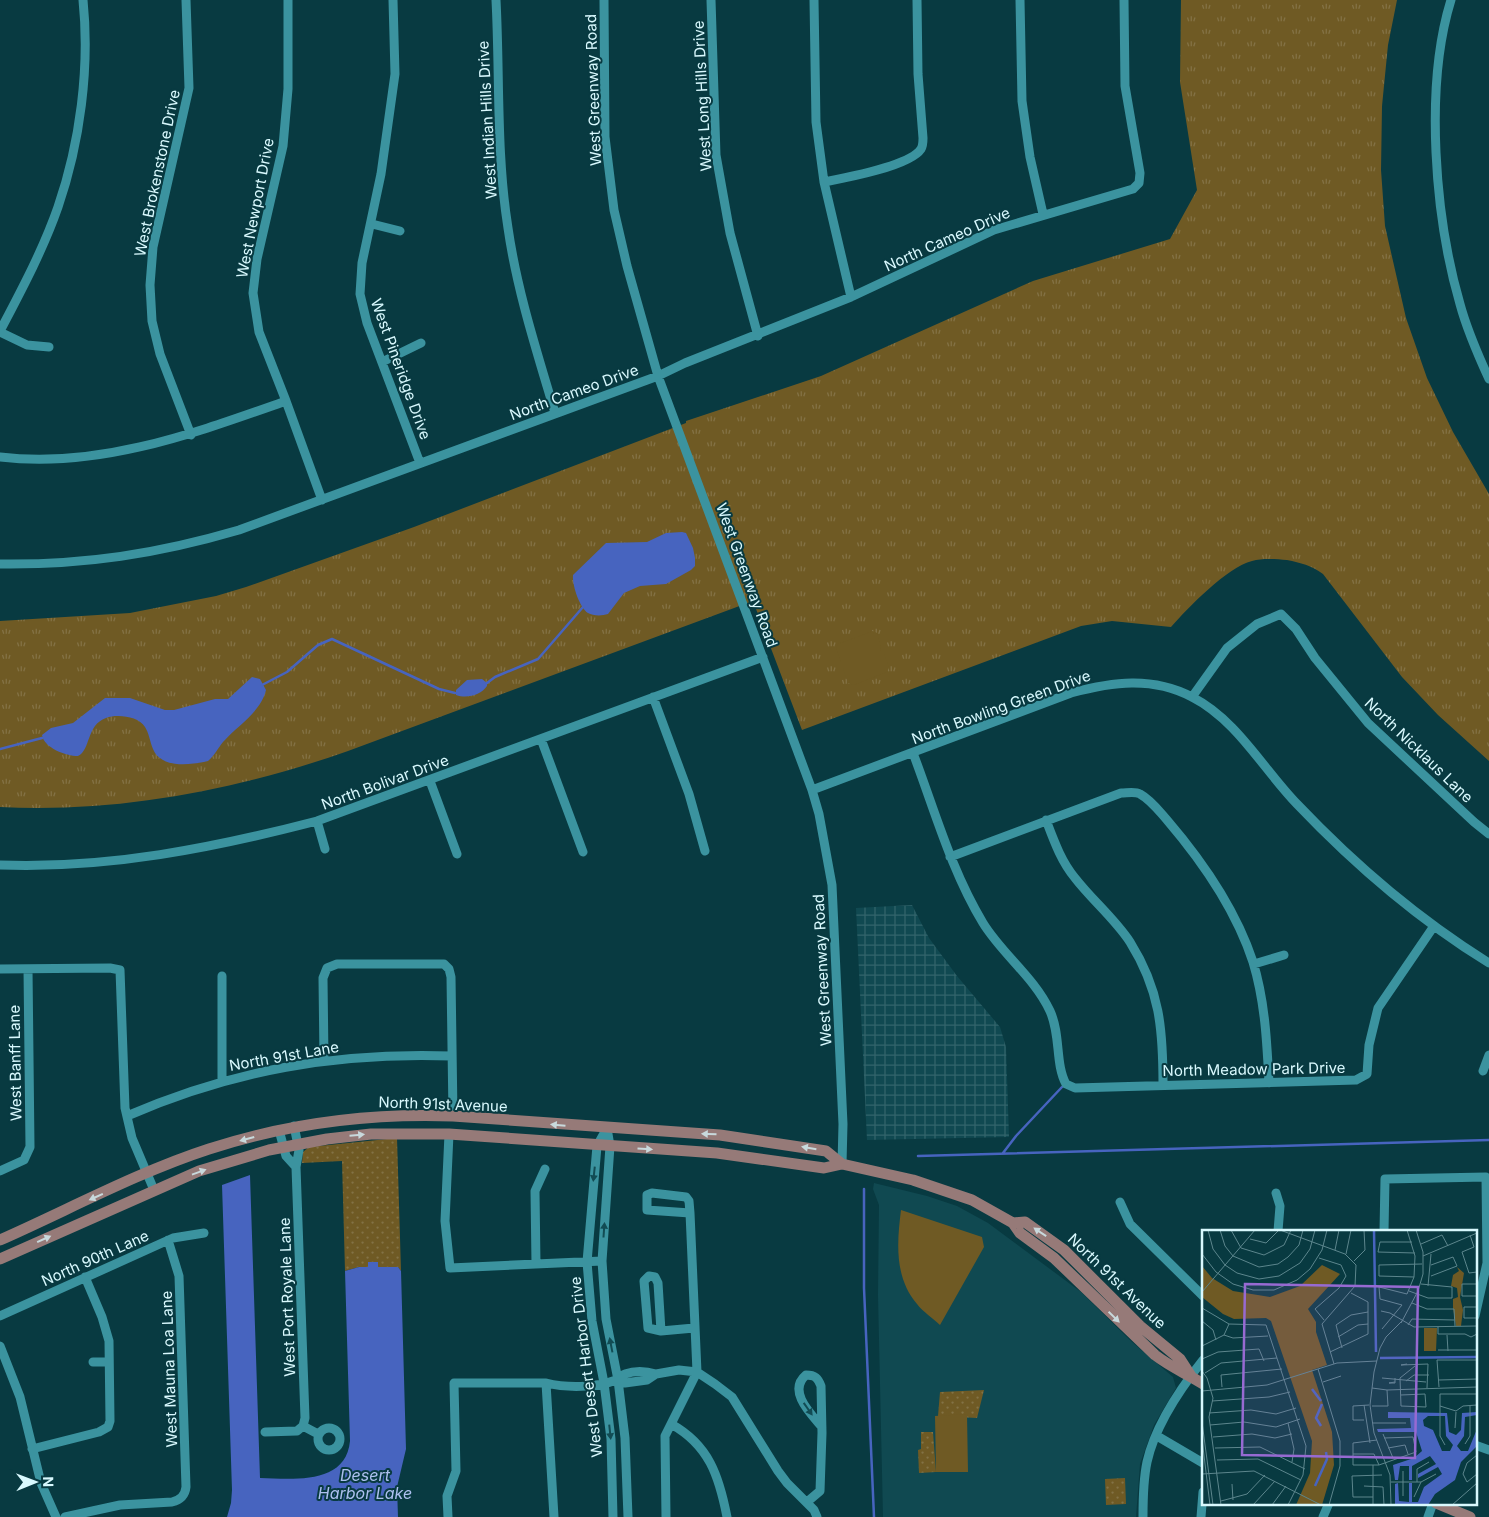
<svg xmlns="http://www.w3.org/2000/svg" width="1489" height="1517" font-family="Inter,sans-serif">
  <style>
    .built { fill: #104951 }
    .industrial { fill: url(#industrial-grid) }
    .grass { fill: url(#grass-tufts) }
    .park { fill: url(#park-dots) }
    .garden { fill: #6f5a24 }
    .water { fill: #4764bf }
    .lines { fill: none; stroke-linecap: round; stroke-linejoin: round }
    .stream { stroke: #4764bf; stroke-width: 2.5 }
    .minor { stroke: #3b939f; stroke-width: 9 }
    .major { stroke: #967a78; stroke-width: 11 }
    .oneway { fill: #c8d9dc }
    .oneway2 { fill: #124c54 }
    .labels { text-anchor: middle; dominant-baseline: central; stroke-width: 4; stroke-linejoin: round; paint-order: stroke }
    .street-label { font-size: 15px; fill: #d9f9fe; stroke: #083a41 }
    .water-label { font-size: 16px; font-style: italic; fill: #adc0ef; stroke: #083a41 }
    .inset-river { fill: none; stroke: #4764bf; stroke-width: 2.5 }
    .inset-road { fill: none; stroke: #5c868d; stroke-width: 1 }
    .view { fill: #976ad2; fill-opacity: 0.15; stroke: #976ad2; stroke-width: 2.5 }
    .inset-edge { fill: none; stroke: #d9f9fe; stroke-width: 2.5 }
  </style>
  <defs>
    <pattern id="industrial-grid" width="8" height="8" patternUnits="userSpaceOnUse" patternTransform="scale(1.25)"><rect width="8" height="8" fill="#104951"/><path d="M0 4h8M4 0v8" fill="none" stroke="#32646b"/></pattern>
    <pattern id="grass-tufts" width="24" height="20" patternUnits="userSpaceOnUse" patternTransform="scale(1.25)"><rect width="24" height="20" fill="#6f5a24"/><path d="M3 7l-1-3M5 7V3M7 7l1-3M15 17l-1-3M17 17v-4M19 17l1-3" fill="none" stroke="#837245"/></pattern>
    <pattern id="park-dots" width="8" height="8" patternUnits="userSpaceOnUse" patternTransform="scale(1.25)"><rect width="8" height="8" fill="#6f5a24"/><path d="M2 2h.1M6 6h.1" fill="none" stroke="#837245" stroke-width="1.8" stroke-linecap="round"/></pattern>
  </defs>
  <rect width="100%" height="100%" fill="#083a41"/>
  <!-- built -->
  <path class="built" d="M874,1183L927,1196L957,1206L988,1223L1081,1292L1132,1342L1173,1377L1176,1388L1154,1425L1140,1464L1136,1517H883L878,1295L879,1205L873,1189Z"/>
  <!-- industrial -->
  <path class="industrial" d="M912,905L929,938L957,976L1000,1027L1006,1047L1009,1137L867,1140L856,908Z"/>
  <!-- grass -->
  <path class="grass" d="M1181,0H1397L1388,45L1382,106L1381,170L1385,226L1406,318L1427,378L1453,432L1489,494V761L1438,715L1402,677L1323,574C1311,565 1301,563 1287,560C1276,559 1262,558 1252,561C1227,567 1188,608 1171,627L1112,621L1081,626L802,730L753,601L348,751C237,790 118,813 0,807V621L130,613L216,596L246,587L414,527L686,423V421L821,376L1033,281L1170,239L1197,190L1180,82Z"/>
  <!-- park -->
  <path class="park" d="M397,1138L401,1271L398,1267H378L377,1262H368V1267H359L345,1271L342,1161L302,1163L303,1152L309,1147Z
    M984,1390L977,1418L938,1416L940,1392Z
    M921,1432H933L936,1472L919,1473L918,1450L921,1449Z
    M1125,1478L1126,1504L1106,1505L1105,1479Z"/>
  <!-- garden -->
  <path class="garden" d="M873,631L877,633L881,647L880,651L884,654L889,667L887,672L854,685L848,683L843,668L845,665L841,662L836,648L838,644Z
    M901,1210L982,1237L984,1247L940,1325C933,1318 923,1312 917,1304C894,1277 897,1242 901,1210Z
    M967,1414L968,1472H936L935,1416Z"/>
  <!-- water -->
  <path class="water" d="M682,532L686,533L693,548L695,558V566L691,570L666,584L640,586L624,593L608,614C602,616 593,616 588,613C579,607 572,584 573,575L606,543L647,542L666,533Z
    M252,677L260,679L266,690C261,712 238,725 223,742C218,748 215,755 208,761C191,765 161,769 153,749C150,742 149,733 145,727C138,716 117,714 106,718C86,725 91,750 78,756C66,756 44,748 42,735L51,728L73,723L105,698H130L165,710H174L215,699H228Z
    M482,679L487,683V686C481,695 467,699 456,695V690L467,680Z
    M250,1175L260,1478C293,1479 346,1485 350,1441L345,1271L359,1267H368V1262H378V1267H398L401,1271L406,1449L397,1487L398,1517H227L231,1503L232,1490L222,1185Z"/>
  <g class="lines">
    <!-- stream -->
    <path class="stream" d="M487,683L495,677L538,659L583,607
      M262,685L287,672L318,645L332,639L439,689L455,693
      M0,749L42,738
      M1003,1153L1016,1136L1062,1087
      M918,1156L1489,1140
      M864,1189V1288L874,1517"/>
    <!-- minor -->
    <path class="minor" d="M186,0L189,88L153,247L150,285L152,321L160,354L191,435
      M288,0V89L283,146L257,259L253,293L259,332L286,401L322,500
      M393,0L395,74L381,174L362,263L360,294L367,323L420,463
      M496,0C500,76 496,153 508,228C517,291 537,352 555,413
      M604,0L605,137L614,210L627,266L658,376L812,790L819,814L832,885L843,1124L842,1164
      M711,0L716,155L730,233L758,336
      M814,0L816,122L824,182L851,297
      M1020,0L1022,101L1030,157L1043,214
      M1451,0C1424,87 1435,218 1460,304C1467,330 1478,355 1489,379
      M824,182C845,178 910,166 921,149C923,146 923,141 923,138L918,74L917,0
      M372,224L400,231
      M0,331C21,291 43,250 58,207C80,143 90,68 83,0
      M0,332L27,345L49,347
      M382,362L421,343
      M0,457C99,469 195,433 286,401
      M0,564C85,565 157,554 239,530L658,376L685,363L851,297L994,230L1133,189L1139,183L1140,173L1125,86L1124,0
      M653,697L689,794L705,851
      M1192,697L1227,648L1257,624L1281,614L1296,629L1315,658L1368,723L1474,822L1489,834
      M541,739L583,852
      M913,753C935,811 951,870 983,923C1002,954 1034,977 1050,1011C1061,1035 1055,1064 1066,1084L1075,1088L1356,1080L1367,1074L1369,1045L1378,1008L1434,926
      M430,781L457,854
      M812,790L1071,693C1112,682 1152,676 1192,697C1237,720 1263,769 1297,804C1355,865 1418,919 1489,963
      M1046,820C1054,841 1061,861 1075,878C1092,900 1115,919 1130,942C1160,990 1163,1029 1163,1085
      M317,821L325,849
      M950,857L1121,793C1127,793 1135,791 1140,794C1151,800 1159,811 1167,820C1203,862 1236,910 1253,962C1265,1001 1267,1043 1269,1083
      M0,865C108,869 213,848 317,821L763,657
      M1254,964L1284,955
      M0,969L110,968L120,970L125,1108L132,1138L154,1190
      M222,976V1081
      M324,1060L323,978L327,968L337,964H444L449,969L451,977L453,1116
      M1483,1071L1489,1055
      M127,1116C233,1070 336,1052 452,1056
      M294,1126L299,1150L296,1167L305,1418L303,1426
      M607,1128L597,1146L587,1262L592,1321L604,1383L611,1439L613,1517
      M607,1128L610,1146L602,1261L606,1319L618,1380L625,1438L628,1517
      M279,1130L286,1156L296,1167
      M449,1134L445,1221L450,1268L602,1261
      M0,1171L24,1160L30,1147L28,969
      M1276,1193L1280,1206L1278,1231
      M1120,1202L1130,1224L1203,1296
      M1384,1231L1385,1179L1486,1177L1487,1263L1475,1316
      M536,1264L535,1191L545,1169
      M0,1316L173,1238L204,1233
      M661,1331L658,1283L655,1277L649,1276L644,1281L648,1328L661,1331L694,1328
      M0,1346L20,1397L41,1483L56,1517
      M93,1362H109
      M618,1380L625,1383L647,1380L656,1374L679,1370L697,1372L715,1384L732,1397L778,1471L787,1483L814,1510L817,1517
      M546,1383L554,1517
      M671,1424C709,1445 719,1476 727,1517
      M318 1439a11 11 0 1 1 22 0a11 11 0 1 1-22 0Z
      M265,1432L297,1431L303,1426L318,1434
      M1157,1436L1203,1463
      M1475,1445L1489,1450
      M32,1449L99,1432L108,1427L110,1421L109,1341L102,1317L85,1277
      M807,1502L820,1491L822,1433L821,1386C818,1378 815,1375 806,1375C787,1391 811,1414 822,1427
      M65,1517L120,1505L172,1502C180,1500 185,1496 186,1487L179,1276L168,1240
      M448,1517L447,1496L456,1471L454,1383H546C566,1388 596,1388 616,1380C619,1379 622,1375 625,1374C636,1370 646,1371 656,1374
      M666,1517L665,1436L697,1372L690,1213L689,1201L686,1197L652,1193L647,1195V1210L690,1213
      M1143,1517C1143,1499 1143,1481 1147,1462C1155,1426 1180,1389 1203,1360
      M1201,1517L1203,1492
      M1323,1517L1329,1503
      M1428,1517L1433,1503"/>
    <!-- major -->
    <path class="major" d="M1013,1223L1025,1222L1064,1250L1140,1326L1180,1359L1191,1376
      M0,1240C68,1210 138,1172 209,1149C289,1123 369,1113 453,1116L720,1135L826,1151L842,1164
      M0,1259L199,1171L269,1150L327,1139L371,1134H449L717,1153L824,1168L842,1164L913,1180L972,1200L1013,1223L1020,1233L1054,1258L1155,1355C1172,1368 1186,1373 1203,1384
      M1436,1503L1470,1517"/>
  </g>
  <!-- one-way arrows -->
  <defs><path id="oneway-solid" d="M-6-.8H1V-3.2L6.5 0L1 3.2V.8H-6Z" transform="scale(1.25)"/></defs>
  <g class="oneway">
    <use href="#oneway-solid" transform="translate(558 1125) rotate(-175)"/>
    <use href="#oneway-solid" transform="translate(709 1134) rotate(-178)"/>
    <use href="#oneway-solid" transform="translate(357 1135) rotate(-5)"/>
    <use href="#oneway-solid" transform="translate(247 1139) rotate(165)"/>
    <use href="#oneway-solid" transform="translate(809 1148) rotate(-170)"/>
    <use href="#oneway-solid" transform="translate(645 1149) rotate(3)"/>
    <use href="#oneway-solid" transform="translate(199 1172) rotate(-20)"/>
    <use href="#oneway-solid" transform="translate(96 1197) rotate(156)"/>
    <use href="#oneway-solid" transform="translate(1040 1232) rotate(-146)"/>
    <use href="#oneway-solid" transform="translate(44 1239) rotate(-24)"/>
    <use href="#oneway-solid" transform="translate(1114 1317) rotate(44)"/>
  </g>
  <g class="oneway2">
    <use href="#oneway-solid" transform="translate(594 1174) rotate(96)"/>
    <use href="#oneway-solid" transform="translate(604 1230) rotate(-86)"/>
    <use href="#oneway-solid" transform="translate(611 1345) rotate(-101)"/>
    <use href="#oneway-solid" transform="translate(808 1409) rotate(55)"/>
    <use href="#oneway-solid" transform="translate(610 1432) rotate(84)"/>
  </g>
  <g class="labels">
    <!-- street labels -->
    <g class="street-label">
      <text transform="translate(593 90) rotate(-92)">West Greenway Road</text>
      <text transform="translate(702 96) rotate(-93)">West Long Hills Drive</text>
      <text transform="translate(487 120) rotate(-93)">West Indian Hills Drive</text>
      <text transform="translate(157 173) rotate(-78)">West Brokenstone Drive</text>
      <text transform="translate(255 208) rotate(-79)">West Newport Drive</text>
      <text transform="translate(947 239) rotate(-24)">North Cameo Drive</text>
      <text transform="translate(401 369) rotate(70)">West Pineridge Drive</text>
      <text transform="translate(574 392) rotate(-20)">North Cameo Drive</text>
      <text transform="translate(747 575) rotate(70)">West Greenway Road</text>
      <text transform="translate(1001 707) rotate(-20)">North Bowling Green Drive</text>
      <text transform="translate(1419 750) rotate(44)">North Nicklaus Lane</text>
      <text transform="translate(385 782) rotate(-20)">North Bolivar Drive</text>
      <text transform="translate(822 970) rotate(-93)">West Greenway Road</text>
      <text transform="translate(284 1056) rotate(-10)">North 91st Lane</text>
      <text transform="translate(15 1063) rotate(-91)">West Banff Lane</text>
      <text transform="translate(1254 1069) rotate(-1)">North Meadow Park Drive</text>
      <text transform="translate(443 1104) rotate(2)">North 91st Avenue</text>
      <text transform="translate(95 1258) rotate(-24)">North 90th Lane</text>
      <text transform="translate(1117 1281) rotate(44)">North 91st Avenue</text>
      <text transform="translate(287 1297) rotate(-92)">West Port Royale Lane</text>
      <text transform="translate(586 1367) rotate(-97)">West Desert Harbor Drive</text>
      <text transform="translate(169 1369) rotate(-92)">West Mauna Loa Lane</text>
    </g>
    <!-- water labels -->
    <g class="water-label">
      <text x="365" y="1475">Desert<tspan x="365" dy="18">Harbor Lake</tspan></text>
    </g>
  </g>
  <!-- overview -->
  <g transform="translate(1202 1230)">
    <rect width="275" height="275" fill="#083a41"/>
    <path d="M120,35L138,44L106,79L114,92V102L125,135L110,140L130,202L132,235L120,275H94L108,243L110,211L69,91L64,88L32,89L21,84L0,67V36L10,48L31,61L68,67L98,56Z" fill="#6f5a24"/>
    <path d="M255,37L262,43L258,67L261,80L259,96H254L251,78V69L256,67L255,58L249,56L251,45L257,41ZM222,98H235L234,121H222Z" fill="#6f5a24"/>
    <path d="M186,182L245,183L247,202L254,205L259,200L260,183L275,182V185L263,187L262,206L255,216L259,221H266L275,199V216L259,232L253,250L233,264L226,275H193V254L196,253L197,271L207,272V253H210V272H216L222,257L240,244L236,237L216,248V244L234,234L228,226L210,236V250H207V236H198L196,250H193L191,235L212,228L220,221L214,202H176L175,199L209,198L208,188H186ZM226,186H243L244,206L251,215L248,221H240L231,200L222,196L221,190Z" fill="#4764bf" fill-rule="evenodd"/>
    <path class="inset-river" d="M172,0L174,122M178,128L275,127M110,159L119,171M119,196L114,188L120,174M113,256L125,229L124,222"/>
    <path class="inset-road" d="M6,0L11,19L23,35L35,43L57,49L77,46L98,33L108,19L113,0M18,0L23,16L31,26L57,37L76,34L86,27L97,15L101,0M29,0L39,18L62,25L82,15L89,0M78,0L143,24L154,35L153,56L120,94L132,134M268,5L272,17L260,22L267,43L275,42M48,9L64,13L77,0M210,12H178L176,22L213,23M219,14L240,5L246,16M133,20L137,0M0,24L14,42L31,54L51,60H72L95,50L108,39L120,20L125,0M144,24L149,0M221,26L275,3M117,28L139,35L144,46L137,58L113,79L122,90M152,31L163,20L162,0M229,46L255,36L251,27L229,35M212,47L177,46V35L220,34M275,54H260V66H275M226,56L229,24M207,61L226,68H250V57L219,54M0,62L53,0M210,73L225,79H252L253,96M275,77H262V88H275M0,78L27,94L64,95L104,216L101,245L86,275M179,81L188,83L212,97L275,96M0,91L11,100L14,110M199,93L216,61L221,44V22L214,0M206,95L210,89L252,90M236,97V104H263L269,107L275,104M180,99L200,75L178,69L177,57L205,64L212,47L213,26L205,0M22,105L31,108L66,106M245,105L246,121M136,107L156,95L166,94M0,116L22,105L27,94M140,118L134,95L149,85L166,82M236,120H275M128,122L166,104V72L149,63M0,129L16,122L57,119L62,131M205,134L199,135L226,134L225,158M116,139L138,211V236L127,275M0,141L5,148L11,168L7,187L19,275M3,143L19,133L75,128M180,148L224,152M193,148V153H187L193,152M237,150L275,149V170M204,151L212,145H227M121,152L139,146M20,157L19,145L80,139M237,157L235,130H275M170,158L185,160L275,157M0,161L65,155L135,133L175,131M199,165L223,164L224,177L199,176L198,148L213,136M10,171L67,167L88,162M162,175L168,213M170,176H186L185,160M238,176L254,181L261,176L275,175M7,183L49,180L74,184L94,178M162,190H151V176L167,175M0,192L11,275M86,193L92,219L90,232M171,193H204M8,195L42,192L74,197L98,189M253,198L254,182M181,204L191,228M11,207L50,204L73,208L90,204M0,209L8,275M175,210L151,213V235H177L214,222L211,207L182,208M263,214L268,206V176M243,215L238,206V164H274M13,218L58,217L103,239M186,218L203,215L206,224M151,224H172L177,235M275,225L265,233L261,244L265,252L275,244M15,230L56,229L99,250M201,241V266M0,244L52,241L119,275M189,252H219L234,244M215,252V239L227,232M30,254L31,270M162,256L181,257L182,275M171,267H151L150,246L180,245M212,267L219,252M19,271L45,264L63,245M51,275L73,251M70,275L84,256M171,275V235M189,275L188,245L172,203L168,175L172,142L178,118L184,107L200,91M250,275L275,253"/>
    <path class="view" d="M43,54L216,57L213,228L40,225Z"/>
    <rect width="275" height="275" class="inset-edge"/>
  </g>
  <!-- north arrow -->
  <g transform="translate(35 1482) rotate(89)" stroke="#083a41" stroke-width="4" paint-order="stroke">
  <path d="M0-4L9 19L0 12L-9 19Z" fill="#d9f9fe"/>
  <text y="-8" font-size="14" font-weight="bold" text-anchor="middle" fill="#d9f9fe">N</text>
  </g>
</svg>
